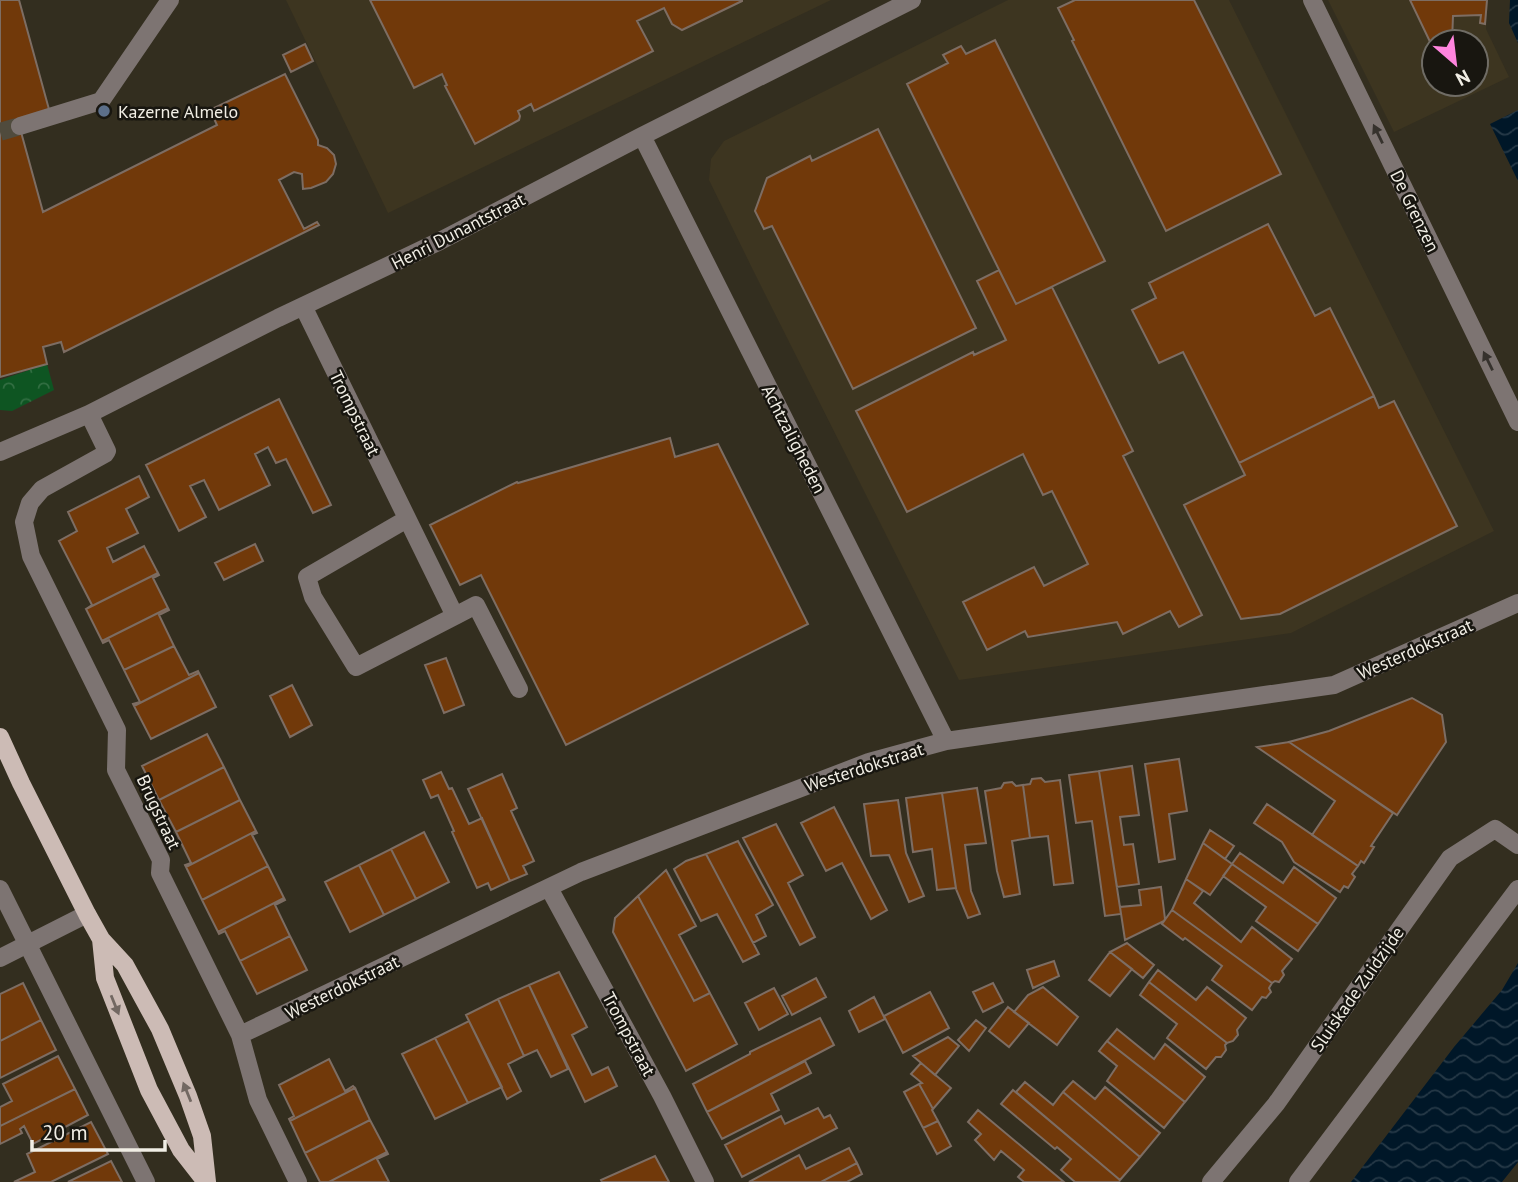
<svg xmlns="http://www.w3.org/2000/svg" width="1518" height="1182" font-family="'PT Sans',sans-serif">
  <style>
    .built { fill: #3d3520; fill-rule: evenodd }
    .forest { fill: url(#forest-crowns) }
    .water { fill: url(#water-waves) }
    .building { fill: #71390a; stroke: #7d6d63; stroke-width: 2 }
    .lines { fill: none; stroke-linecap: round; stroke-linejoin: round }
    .minor-tunnel { stroke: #504b3d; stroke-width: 18; stroke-dasharray: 18 9; stroke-linecap: butt }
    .minor { stroke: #7d7472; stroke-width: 18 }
    .major { stroke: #ccbbb5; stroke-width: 18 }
    .oneway { fill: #36322d }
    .oneway2 { fill: #726862 }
    .service-dot { fill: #5c6f8a; stroke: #181610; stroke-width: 2.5 }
    .labels { text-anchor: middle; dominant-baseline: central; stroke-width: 5; stroke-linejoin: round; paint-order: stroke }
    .poi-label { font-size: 18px; fill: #f1eee5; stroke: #181610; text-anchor: start }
    .street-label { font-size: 18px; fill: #f1eee5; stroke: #181610 }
  </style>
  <defs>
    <pattern id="forest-crowns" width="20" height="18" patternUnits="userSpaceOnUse" patternTransform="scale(1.75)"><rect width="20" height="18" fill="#0e5522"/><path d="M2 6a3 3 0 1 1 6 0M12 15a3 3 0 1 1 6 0" fill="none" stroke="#326e42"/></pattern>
    <pattern id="water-waves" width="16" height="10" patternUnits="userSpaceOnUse" patternTransform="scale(1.75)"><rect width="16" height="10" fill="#001728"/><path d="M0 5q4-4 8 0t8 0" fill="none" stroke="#263947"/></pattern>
  </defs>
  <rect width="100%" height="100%" fill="#332e1f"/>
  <!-- built -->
  <path class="built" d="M286,0H831L388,213Z
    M1008,0H1229L1494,531L1291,633L959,680L753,270L709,180L711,159L724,141Z
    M1328,0H1488L1486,29L1509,77L1394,132ZM1434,42H1476V84H1434Z"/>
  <!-- forest -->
  <path class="forest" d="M47,364L54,390L12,411L0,410V380Z"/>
  <!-- water -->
  <path class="water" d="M1510,0H1518V43L1509,23Z
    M1518,110V181L1490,124Z
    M1518,963V1162L1502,1182H1351L1454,1047L1502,990Z"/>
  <!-- building -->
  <path class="building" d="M0,0H19L50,113L18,121L43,212L217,125L210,110L285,74L318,140V145L327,148L334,155L336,164L333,174L326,182L311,188L303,189L302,174L294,172L279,180L304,229L317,222L319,225L64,352L61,342L43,347L47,364L0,377Z
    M370,0H742V1L682,30L672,24L664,8L637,21L653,51L534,111L531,104L518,111L520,116L519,120L475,144L445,86L447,85L442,74L414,88Z
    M1075,0H1194L1281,174L1166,231L1072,41L1074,40L1058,8Z
    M1410,0H1487L1485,24L1480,23L1481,15L1453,16L1452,42H1434V50Z
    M995,40L1105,261L1016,304L907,84L948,63L943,55L961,46L966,54Z
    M305,44L313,61L291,72L283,55Z
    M878,129L976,328L853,389L772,226L764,229L755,211L767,178L810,156L812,161Z
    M1268,224L1315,316L1330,308L1374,396L1239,463L1183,352L1159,363L1132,310L1156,298L1149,283Z
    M999,270L1016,304L1052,287L1133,451L1123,456L1202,615L1179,627L1170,611L1123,634L1117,622L1028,637L1025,631L987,650L963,602L1034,567L1044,586L1088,564L1052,491L1043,495L1023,454L907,512L856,411L973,352L974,355L1006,340L977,281Z
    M1374,396L1379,408L1394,401L1457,526L1280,614L1241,619L1184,505L1245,475L1239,463Z
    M279,399L331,505L313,513L286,459L276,463L268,447L255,454L270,485L219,510L204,480L190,486L206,517L179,531L146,465Z
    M670,438L675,457L718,444L808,624L566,745L481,575L460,585L430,525L517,482L518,483Z
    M139,476L149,497L126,509L138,533L107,548L113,562L144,546L158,573L86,609L92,605L59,541L77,531L68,512Z
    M255,544L263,561L224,580L215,563Z
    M158,573L159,575L153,578L168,608L102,641L86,609Z
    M168,608L169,610L159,615L174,646L124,670L109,640L103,643L102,641Z
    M174,646L189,675L198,671L199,673L134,706L133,704L140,702L124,670Z
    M446,658L464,705L444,713L425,665Z
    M199,673L216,707L151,739L134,706Z
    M292,685L312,725L290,737L270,696Z
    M1412,698L1442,715L1446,742L1397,815L1289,742L1329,731Z
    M207,734L224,767L159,800L142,766Z
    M1289,742L1393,813L1371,846L1374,847L1364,863L1361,861L1358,866L1312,835L1335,801L1257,747Z
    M1179,759L1187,811L1169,814L1175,859L1159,862L1145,764Z
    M1132,766L1139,815L1120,817L1124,845L1133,844L1139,884L1117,887L1099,771Z
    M224,767L240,800L176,832L159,800Z
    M1099,771L1121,914L1105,916L1092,821L1076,823L1069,775Z
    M441,772L449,789L452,788L469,824L482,818L510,881L491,890L488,883L477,888L452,832L454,831L438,795L431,798L423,780Z
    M502,774L517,808L511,811L534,861L523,866L527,874L510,881L468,789Z
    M1041,778L1045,782L1060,780L1073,883L1054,885L1048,836L1030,838L1023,785L1030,784L1032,779Z
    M1012,782L1016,786L1023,785L1030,838L1012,841L1020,894L1004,897L997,871L985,791L1001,788L1004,783Z
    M977,788L986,843L965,845L971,891L980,914L968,918L956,889L942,793Z
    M942,793L956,888L937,890L932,849L913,852L906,798Z
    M240,800L256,831L186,867L185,865L191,863L176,832Z
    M898,800L906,853L924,896L909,902L889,855L871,856L864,804Z
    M1267,804L1358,866L1352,874L1355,877L1348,888L1344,886L1340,892L1294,862L1282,842L1254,823Z
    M834,807L887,910L871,919L842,863L826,871L801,823Z
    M776,824L803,875L788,883L815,937L800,945L743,838Z
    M1210,830L1234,846L1225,859L1203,843Z
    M256,831L257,833L252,835L268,866L202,900L186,867Z
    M424,832L449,882L416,899L391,849Z
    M738,841L773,905L756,915L766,936L753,943L706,854Z
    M1203,843L1232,864L1210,895L1186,879Z
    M391,849L416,899L384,915L359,865Z
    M1240,853L1283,883L1294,867L1336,898L1318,924L1232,864Z
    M706,854L759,954L743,962L717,914L701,921L674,869L686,861Z
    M1232,864L1318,924L1298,951L1256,921L1266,907L1223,876Z
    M359,865L384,915L350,932L325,882Z
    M268,866L284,898L218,932L202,900Z
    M666,870L696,926L679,935L710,993L694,1001L638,896Z
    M1186,879L1203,891L1194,903L1241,942L1252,927L1292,959L1282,971L1284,975L1279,982L1275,981L1272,983L1172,910Z
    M1161,887L1165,919L1164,921L1125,940L1120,907L1141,905L1139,890Z
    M638,896L694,1001L710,993L737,1044L686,1071L613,932L615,918Z
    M284,898L285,900L275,905L290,936L240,961L225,931L219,934L218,932Z
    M1172,910L1272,983L1269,988L1271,992L1266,998L1262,997L1252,1010L1212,980L1222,966L1185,938L1183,940L1162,924Z
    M290,936L307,970L257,994L240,961Z
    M1127,943L1154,965L1143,978L1110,952Z
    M1110,952L1132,969L1110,996L1089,980Z
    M1054,961L1059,976L1033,988L1027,970Z
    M1158,970L1196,1000L1207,987L1246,1018L1237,1030L1238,1035L1233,1041L1227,1043L1149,982Z
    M559,972L587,1027L572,1035L592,1075L608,1067L617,1086L585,1102L529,985Z
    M816,978L826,997L792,1015L782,996Z
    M1149,982L1227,1043L1225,1045L1226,1050L1221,1057H1216L1206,1069L1167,1038L1177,1024L1140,995Z
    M23,983L41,1020L0,1041V994Z
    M993,983L1003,1002L983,1012L973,992Z
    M529,985L568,1069L551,1077L537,1050L524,1056L498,999Z
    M1043,987L1078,1017L1057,1045L1014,1012L1028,995Z
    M774,988L788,1014L759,1030L745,1003Z
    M930,992L949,1028L903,1053L884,1016Z
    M874,997L885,1019L859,1032L849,1011Z
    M498,999L524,1056L508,1064L521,1091L507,1099L466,1015Z
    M1008,1007L1029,1023L1009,1047L989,1031Z
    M820,1018L834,1045L707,1112L693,1084L750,1054V1052Z
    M41,1020L56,1050L0,1078V1041Z
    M976,1020L986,1028L969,1051L958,1040Z
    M469,1021L502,1087L468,1103L435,1038Z
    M1117,1029L1154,1059L1165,1044L1205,1077L1185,1102L1107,1041Z
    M948,1037L959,1046L935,1075L913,1056Z
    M435,1038L468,1103L435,1119L402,1054Z
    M1107,1041L1185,1102L1164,1128L1107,1081L1117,1066L1099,1051Z
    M58,1056L75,1089L0,1126V1107L12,1101L3,1084Z
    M329,1059L345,1091L353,1086L355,1088L290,1121L289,1119L294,1116L279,1085Z
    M805,1061L811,1073L771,1094L779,1110L722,1139L707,1112Z
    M921,1063L951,1088L933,1109L919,1084L922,1083L911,1074Z
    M1073,1081L1095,1099L1105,1087L1160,1133L1140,1157L1063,1092Z
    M1025,1082L1053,1105L1063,1092L1140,1157L1120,1180L1016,1092Z
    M919,1084L933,1109L932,1110L938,1121L923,1128L904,1092Z
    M355,1088L370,1120L305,1153L290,1121Z
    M75,1089L88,1115L33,1144L24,1126L20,1129L22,1133L0,1144V1126Z
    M1013,1090L1120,1180L1119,1182H1075L1061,1170L1071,1159L1057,1147L1055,1149L1001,1104Z
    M818,1108L824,1118L830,1115L837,1128L742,1177L725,1145L781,1116L785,1124Z
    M978,1110L1064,1182H1024L1018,1177L1024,1170L1001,1151L994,1160L975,1140L981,1134L968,1122Z
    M370,1120L387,1152L329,1182H320L305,1153Z
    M938,1121L951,1146L937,1154L923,1128Z
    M91,1122L108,1154L51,1182H14L35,1172L27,1154Z
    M849,1148L857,1163L821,1182H749L799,1155L806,1169Z
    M387,1152L388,1154L377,1159L389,1182H329Z
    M655,1156L669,1182H602L601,1180Z
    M111,1161L122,1182H68Z
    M857,1163L862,1174L847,1182H821Z"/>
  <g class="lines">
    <!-- minor-tunnel -->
    <path class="minor-tunnel" d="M0,132L20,126"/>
    <!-- minor -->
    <path class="minor" d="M1312,0L1518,422
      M20,126L101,101L170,0
      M642,136L946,741
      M303,306L455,616L356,667L313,597L307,577L407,519
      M89,414L107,451L105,454L42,489L30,503L24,522L31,556L117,730L116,770L161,860L160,873L240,1035L258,1100L298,1182
      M0,452L89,414L278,318L440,241L642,136L912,0
      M455,616L476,605L519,689
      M549,888L662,1096L705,1182
      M0,889L146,1182
      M0,958L87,914
      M240,1035L581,872L869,762L946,741L1334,685L1518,603
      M1211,1182L1276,1104L1450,858L1495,829L1518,845
      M1298,1182L1518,889"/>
    <!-- major -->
    <path class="major" d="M0,737L21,783L87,914L101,939L125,965L160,1029L188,1096L202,1136L207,1182
      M101,939L105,978L149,1090L181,1150L206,1182"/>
  </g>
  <!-- one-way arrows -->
  <defs><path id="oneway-solid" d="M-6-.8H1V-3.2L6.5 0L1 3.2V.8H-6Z" transform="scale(1.75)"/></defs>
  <g class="oneway">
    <use href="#oneway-solid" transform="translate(1378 134) rotate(-116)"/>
    <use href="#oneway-solid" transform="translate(1488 361) rotate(-116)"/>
  </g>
  <g class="oneway2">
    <use href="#oneway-solid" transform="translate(115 1005) rotate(68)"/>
    <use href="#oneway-solid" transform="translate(187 1092) rotate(-112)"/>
  </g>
  <!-- markers -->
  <circle class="service-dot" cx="104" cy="111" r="7"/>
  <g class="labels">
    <!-- poi labels -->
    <g class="poi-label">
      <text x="118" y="111">Kazerne Almelo</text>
    </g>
    <!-- street labels -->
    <g class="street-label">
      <text transform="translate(1415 211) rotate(64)">De Grenzen</text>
      <text transform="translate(458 231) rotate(-27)">Henri Dunantstraat</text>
      <text transform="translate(355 413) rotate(64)">Trompstraat</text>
      <text transform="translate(794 439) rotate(63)">Achtzaligheden</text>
      <text transform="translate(1415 649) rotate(-24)">Westerdokstraat</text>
      <text transform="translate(864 767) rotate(-18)">Westerdokstraat</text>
      <text transform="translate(159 812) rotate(65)">Brugstraat</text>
      <text transform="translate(342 987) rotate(-26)">Westerdokstraat</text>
      <text transform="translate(1357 989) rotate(-55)">Sluiskade Zuidzijde</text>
      <text transform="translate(629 1034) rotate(62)">Trompstraat</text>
    </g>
  </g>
  <!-- north arrow -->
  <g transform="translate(1455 63) rotate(152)"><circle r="33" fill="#181610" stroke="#6f6c65" stroke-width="2"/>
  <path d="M0-5L12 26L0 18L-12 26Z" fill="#ff85de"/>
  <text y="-10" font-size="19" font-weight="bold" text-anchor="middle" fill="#f1eee5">N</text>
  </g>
  <!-- scale -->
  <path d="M32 1140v10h133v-10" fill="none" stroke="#f1eee5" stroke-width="3.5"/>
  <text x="42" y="1140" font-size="21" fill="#f1eee5" stroke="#181610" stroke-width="5" paint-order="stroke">20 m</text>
</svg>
